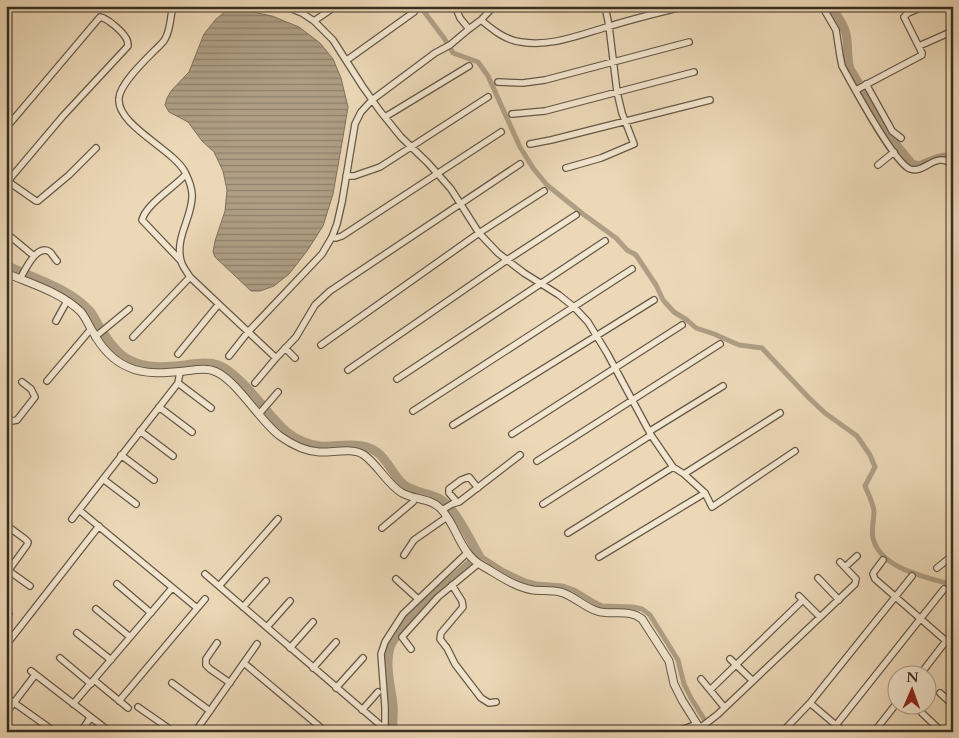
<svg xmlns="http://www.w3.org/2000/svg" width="959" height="738" font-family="Cardo,serif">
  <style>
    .water { fill: url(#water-rules); stroke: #7f715c }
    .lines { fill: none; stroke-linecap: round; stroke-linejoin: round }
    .canal { stroke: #af9e84; stroke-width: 5 }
    .river { stroke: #af9e84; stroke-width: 9 }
    .minor-casing { stroke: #655846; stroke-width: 8 }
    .tertiary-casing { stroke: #655846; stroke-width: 9 }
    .minor { stroke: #f3e6d0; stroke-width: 5.5 }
    .tertiary { stroke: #f3e6d0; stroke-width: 7 }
  </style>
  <defs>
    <pattern id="water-rules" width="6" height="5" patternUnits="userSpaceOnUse" patternTransform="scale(1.25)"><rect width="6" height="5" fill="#af9e84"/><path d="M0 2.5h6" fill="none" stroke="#8f816c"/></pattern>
  </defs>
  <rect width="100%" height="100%" fill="#ecd8b7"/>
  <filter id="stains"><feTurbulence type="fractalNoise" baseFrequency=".004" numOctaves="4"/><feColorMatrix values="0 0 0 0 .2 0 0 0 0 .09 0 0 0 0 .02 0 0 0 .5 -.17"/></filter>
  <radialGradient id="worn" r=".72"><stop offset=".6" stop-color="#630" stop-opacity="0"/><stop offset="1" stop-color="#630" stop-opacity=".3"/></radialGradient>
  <!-- water -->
  <path class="water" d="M239,9L272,16L299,27L320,43L333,59L341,78L348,107L343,137L333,194L323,226L307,251L289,274L274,286L260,291H251L215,257L213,252L215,241L225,211L227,190L223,171L214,152L202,141L188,122L169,112L165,105L167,98L171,91L189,72L204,34L216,19L226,11Z"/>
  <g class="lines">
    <!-- canal -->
    <path class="canal" d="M422,6V9L444,38L453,53L478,62L488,76L520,147L533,168L547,185L583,214L616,238L627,250L636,255L656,285L663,300L674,312L687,320L696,328L714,334L739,345L762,348L809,398L825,413L857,436L870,455L875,467L865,486C868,493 873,503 874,511C874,521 871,528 873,538C880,569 927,577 953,585
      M479,555L504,571L525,581L536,584L563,586L574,590L592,601L602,606L633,607L642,609L650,615L678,660L684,684L691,698L712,732"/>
    <!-- river -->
    <path class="river" d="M830,6C838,16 846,27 847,40C848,50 847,59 850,69L898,147L912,164L919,166C930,162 942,154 953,158
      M6,265C34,279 67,287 89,310C93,314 96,321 99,326C106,337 114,350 126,358C145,370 170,367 192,364C201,363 210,362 218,365C237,372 261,404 275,420C279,424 282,428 286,431C295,439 309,445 320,446C334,447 348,443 362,446C385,450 388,469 402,483C412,493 428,492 440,499C455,507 470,540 479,555C453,581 421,601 399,632C397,636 393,640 391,645C384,664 391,685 393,705C394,714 392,723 393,732"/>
    <!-- minor casing -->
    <g class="minor-casing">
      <path id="minor" d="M173,6C170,17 171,29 165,39C163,43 158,47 155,50C144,61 120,84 119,98C116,125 173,149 185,172C189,180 193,189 192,198C191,219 175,238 181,261C182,266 187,272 190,277L276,358
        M285,6L302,13L314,21L333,40L363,87L380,111L401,137L428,163L451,189L479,233L498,253L524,273L559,295L574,307L588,322L607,353L651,435L673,467L684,474L705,493L712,507L795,451
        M455,6L460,18L469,29
        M762,6L769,8L786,6
        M822,6L836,30L840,56L842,66C852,84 894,163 910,169C926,174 935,150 953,165
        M481,20C493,30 505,40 521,42C551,47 579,35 607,27C632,19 657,13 682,7
        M314,21L336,6
        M919,46L953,31
        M347,60L414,12
        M498,82L523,83L545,80L689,42
        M866,84L890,127L892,131L901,138
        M856,90L922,55V53L904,17L908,13L925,6
        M512,114L545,111L694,72
        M385,117L469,66
        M6,128L100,17C107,18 122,31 126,38C128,41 128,42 128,46L63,116L8,181
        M530,144L551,140L710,100
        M878,165L894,152
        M566,168L601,158L634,144L622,113L617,92L609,26L605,6
        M346,176H354L380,167L488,97
        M6,180L36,201H38L69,175L96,148
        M11,237L34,256
        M332,237L336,238L342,236L501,132
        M181,261L142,220C146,204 175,187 186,174
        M20,279C25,270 37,243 50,252C52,254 55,259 57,261
        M56,321L67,301
        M95,337L129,309
        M133,337L190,277
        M321,345L479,233L544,191
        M285,348L295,358
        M178,354L218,305
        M229,356L248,332L322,254L332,237L337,224L342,202L355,124L361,112L372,100L435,53L450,45L469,29L481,20L494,6
        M348,370L507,260L576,215
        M397,379L605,241
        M47,381L91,329
        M178,383L211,408
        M255,383L276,358L296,337L315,305L330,291L520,164
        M159,407L192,432
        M413,411L632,269
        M259,414L278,392
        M6,417L12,421L17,420L35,397L31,389L22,382
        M453,425L654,300
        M140,431L173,456
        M650,431L723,386
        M512,434L682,325
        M121,455L154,480
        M537,461L720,344
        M684,474L780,413
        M103,479L136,504
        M457,502L449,493V489L461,480L469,477L478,488
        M543,504L651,435
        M79,510L197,608
        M442,510L452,504L459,502L520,455
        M72,519L178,383L180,372
        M6,525L25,539L28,542L27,545L6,574
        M382,528L413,502L415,498
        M568,533L673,467
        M404,555L414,540L447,517
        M599,557L705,493
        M883,560L874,572L873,574L875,579L946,641
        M845,567L857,556
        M937,568L953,555
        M9,571L30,586
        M205,574L385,729
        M818,578L839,600
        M396,579L418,599
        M117,584L151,613
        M452,585L462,601L463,607L441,633L440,639L447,648L455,664L481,698L489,703L496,702
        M219,586L278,519
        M799,596L820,617
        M243,607L266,581
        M96,609L130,637
        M6,612L9,614
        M267,627L290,601
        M77,633L111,660
        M217,643L206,659V665L210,669L230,683
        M6,645L99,526
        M290,648L313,622
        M411,649L402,637L438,597L478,564
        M60,658L91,684
        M730,659L753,681
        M244,663L326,732
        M313,668L336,642
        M31,671L110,732
        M919,676L946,641L953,635
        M701,679L724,707
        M94,680L128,708
        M172,683L210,711
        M336,688L363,658
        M710,690L803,600
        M940,693L953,705
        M6,697L55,732
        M119,701L205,599
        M810,703L844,732
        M73,704L172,588
        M138,707L174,732
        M362,710L378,692
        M6,713L35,675
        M922,713L942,732
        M836,725L944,589
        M787,727L810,703L912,576
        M700,728L717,715L855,584L856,579L840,562
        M385,730V707L381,654L385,642L403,614L467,553
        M81,732L90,718
        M195,732L257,644
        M676,732L697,724
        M874,732L896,704"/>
    </g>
    <!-- tertiary casing -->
    <g class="tertiary-casing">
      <path id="tertiary" d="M6,273C31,284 61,292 81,312C86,318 89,326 93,332C101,347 112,360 128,367C145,375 166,373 185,371C193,370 203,368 211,370C234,375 260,422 280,436C291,444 305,451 319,452C332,453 353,447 364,455C379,466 387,484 402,493C415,500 431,498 441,509C457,526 460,553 481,565C497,574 514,587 533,590C541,591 551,590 560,592C573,595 584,607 597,611C612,616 628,608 642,619L669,661L674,684L682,700L702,732"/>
    </g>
    <!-- minor -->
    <use href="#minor" class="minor"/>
    <!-- tertiary -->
    <use href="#tertiary" class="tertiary"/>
  </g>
  <!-- margin -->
  <rect width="959" height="738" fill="none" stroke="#ecd8b7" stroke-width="25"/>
  <rect x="8" y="8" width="944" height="723" fill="none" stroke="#382d21" stroke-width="2.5"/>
  <rect x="12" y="12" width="934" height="713" fill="none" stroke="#382d21"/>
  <!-- north arrow -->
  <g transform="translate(912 690) rotate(2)"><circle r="24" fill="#f3e6d0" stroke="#a89c8a"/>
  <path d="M0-4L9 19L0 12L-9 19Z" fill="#8f2418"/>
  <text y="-8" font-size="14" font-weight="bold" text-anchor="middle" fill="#382d21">N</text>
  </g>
  <rect width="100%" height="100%" filter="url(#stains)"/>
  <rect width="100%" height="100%" fill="url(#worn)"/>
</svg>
